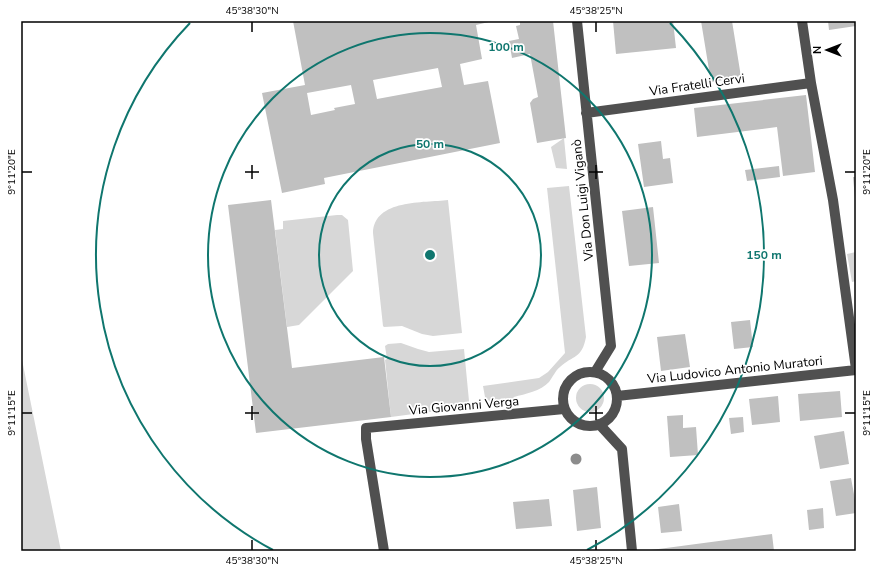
<svg xmlns="http://www.w3.org/2000/svg" width="877" height="572" font-family="'Nunito Sans',sans-serif">
  <style>
    .green { fill: #d7d7d7 }
    .building { fill: #c0c0c0; fill-rule: evenodd }
    .lines { fill: none; stroke-linecap: round; stroke-linejoin: round }
    .minor { stroke: #505050; stroke-width: 10 }
    .tree { fill: #8c8c8c }
    .ticks { fill: none; stroke: #000; stroke-width: 1.5 }
    .ring { fill: none; stroke: #0f766e; stroke-width: 2 }
    .labels { text-anchor: middle; dominant-baseline: central; stroke-width: 3.5; stroke-linejoin: round; paint-order: stroke }
    .street-label { font-size: 13px; fill: #000; stroke: #fff }
    .centre { fill: #0f766e; stroke: #fff; stroke-width: 2 }
    .ring-label { font-size: 12px; text-anchor: middle; font-weight: bold; fill: #0f766e; stroke: #fff; stroke-width: 3.5; stroke-linejoin: round; paint-order: stroke }
    .neatline { fill: none; stroke: #000; stroke-width: 1.5 }
    .ticks-label { font-size: 10px; text-anchor: middle; fill: #000 }
  </style>
  <rect width="100%" height="100%" fill="#fff"/>
  <!-- green -->
  <path class="green" d="M564,138L567,169L556,168L551,147Z
    M569,186L586,337C582,359 573,355 560,367C555,371 553,377 549,382C541,391 525,394 514,397L512,402L491,403L485,397L483,386L539,378L548,372L565,353L547,188Z
    M448,200L462,333L433,336L422,334L402,326L384,327L383,326L373,233C374,199 424,203 448,200Z
    M337,215H342L348,220L353,271L299,325L287,327L275,230L283,229V221Z
    M856,252V281L852,282L847,254Z
    M401,343L418,349L429,352L464,349L469,401V404L466,407L391,417L385,360L387,359L385,346L388,344Z
    M21,355L61,551H21Z
    M576 398a14 14 0 1 1 28 0a14 14 0 1 1-28 0Z"/>
  <!-- building -->
  <path class="building" d="M293,21H493L476,25L482,59L460,64L464,85L488,81L500,143L324,178L325,184L282,193L262,93L305,85ZM438,68L442,87L377,99L373,80ZM351,85L355,104L334,108L335,110L311,115L307,93Z
    M520,21H553L566,138L537,143L530,103L533,99L538,97L530,54L512,58L509,41L519,39L516,26L520,25Z
    M613,21H673L676,48L616,54Z
    M701,21H732L741,77L711,82Z
    M828,21H856V26L829,30Z
    M806,95L815,172L783,176L777,127L697,137L694,108Z
    M661,141L663,159L670,158L673,183L644,187L638,144Z
    M779,166L780,177L747,181L745,170Z
    M853,177H856V197L855,198Z
    M271,200L292,368L384,357L391,417L256,433L228,205Z
    M653,207L659,263L629,266L622,211Z
    M750,320L753,347L734,349L731,322Z
    M685,334L690,367L661,371L657,337Z
    M840,391L842,417L800,421L798,394Z
    M778,396L780,422L752,425L749,399Z
    M683,415V428L696,427L698,455L670,457L667,416Z
    M743,417L744,432L731,434L729,418Z
    M844,431L849,464L820,469L814,436Z
    M851,478L856,505V513L836,516L830,481Z
    M597,487L601,528L577,531L573,490Z
    M549,499L552,526L516,529L513,502Z
    M679,504L682,531L661,533L658,507Z
    M823,508L824,528L809,530L807,510Z
    M772,534L774,551H652L651,550Z"/>
  <g class="lines">
    <!-- minor -->
    <path class="minor" d="M577,21L611,346L595,372
      M802,21L811,83L833,200L856,369
      M586,113L811,83
      M563 399a27 27 0 1 1 54 0a27 27 0 1 1-54 0Z
      M617,396L856,370
      M599,424L622,449L632,551
      M384,551L366,439V428L564,409"/>
  </g>
  <!-- trees -->
  <circle class="tree" cx="576" cy="459" r="5.5"/>
  <!-- ticks -->
  <path class="ticks" d="M252,22V32M596,22V32M252,165V179M596,165V179M22,172H32M245,172H259M589,172H603M845,172H855M252,406V420M596,406V420M22,413H32M245,413H259M589,413H603M845,413H855M252,540V550M596,540V550"/>
  <!-- distance rings -->
  <g class="ring">
    <circle cx="430" cy="255" r="111"/>
    <circle cx="430" cy="255" r="222"/>
    <path d="M273 550A334 334 0 0 1 190 23M670 23A334 334 0 0 1 587 550"/>
  </g>
  <g class="labels">
    <!-- street labels -->
    <g class="street-label">
      <text transform="translate(697 85) rotate(-8)">Via Fratelli Cervi</text>
      <text transform="translate(583 200) rotate(-96)">Via Don Luigi Viganò</text>
      <text transform="translate(735 370) rotate(-6)">Via Ludovico Antonio Muratori</text>
      <text transform="translate(464 406) rotate(-5)">Via Giovanni Verga</text>
    </g>
  </g>
  <circle cx="430" cy="255" r="6" class="centre"/>
  <g class="ring-label">
    <text x="506" y="51">100 m</text>
    <text x="430" y="148">50 m</text>
    <text x="764" y="259">150 m</text>
  </g>
  <!-- border -->
  <rect width="877" height="572" fill="none" stroke="#ffffff" stroke-width="44"/>
  <!-- north arrow -->
  <g transform="translate(827 50) rotate(270)" stroke="#ffffff" stroke-width="3" paint-order="stroke">
  <path d="M0-3L7 15L0 10L-7 15Z" fill="#000000"/>
  <text y="-6" font-size="11" font-weight="bold" text-anchor="middle" fill="#000000">N</text>
  </g>
  <rect x="22" y="22" width="833" height="528" class="neatline"/>
  <g class="ticks-label">
    <text x="252" y="14">45°38'30"N</text>
    <text x="596" y="14">45°38'25"N</text>
    <text transform="translate(866 172) rotate(-90)" y="4">9°11'20"E</text>
    <text transform="translate(11 172) rotate(-90)" y="4">9°11'20"E</text>
    <text transform="translate(866 413) rotate(-90)" y="4">9°11'15"E</text>
    <text transform="translate(11 413) rotate(-90)" y="4">9°11'15"E</text>
    <text x="252" y="564">45°38'30"N</text>
    <text x="596" y="564">45°38'25"N</text>
  </g>
</svg>
